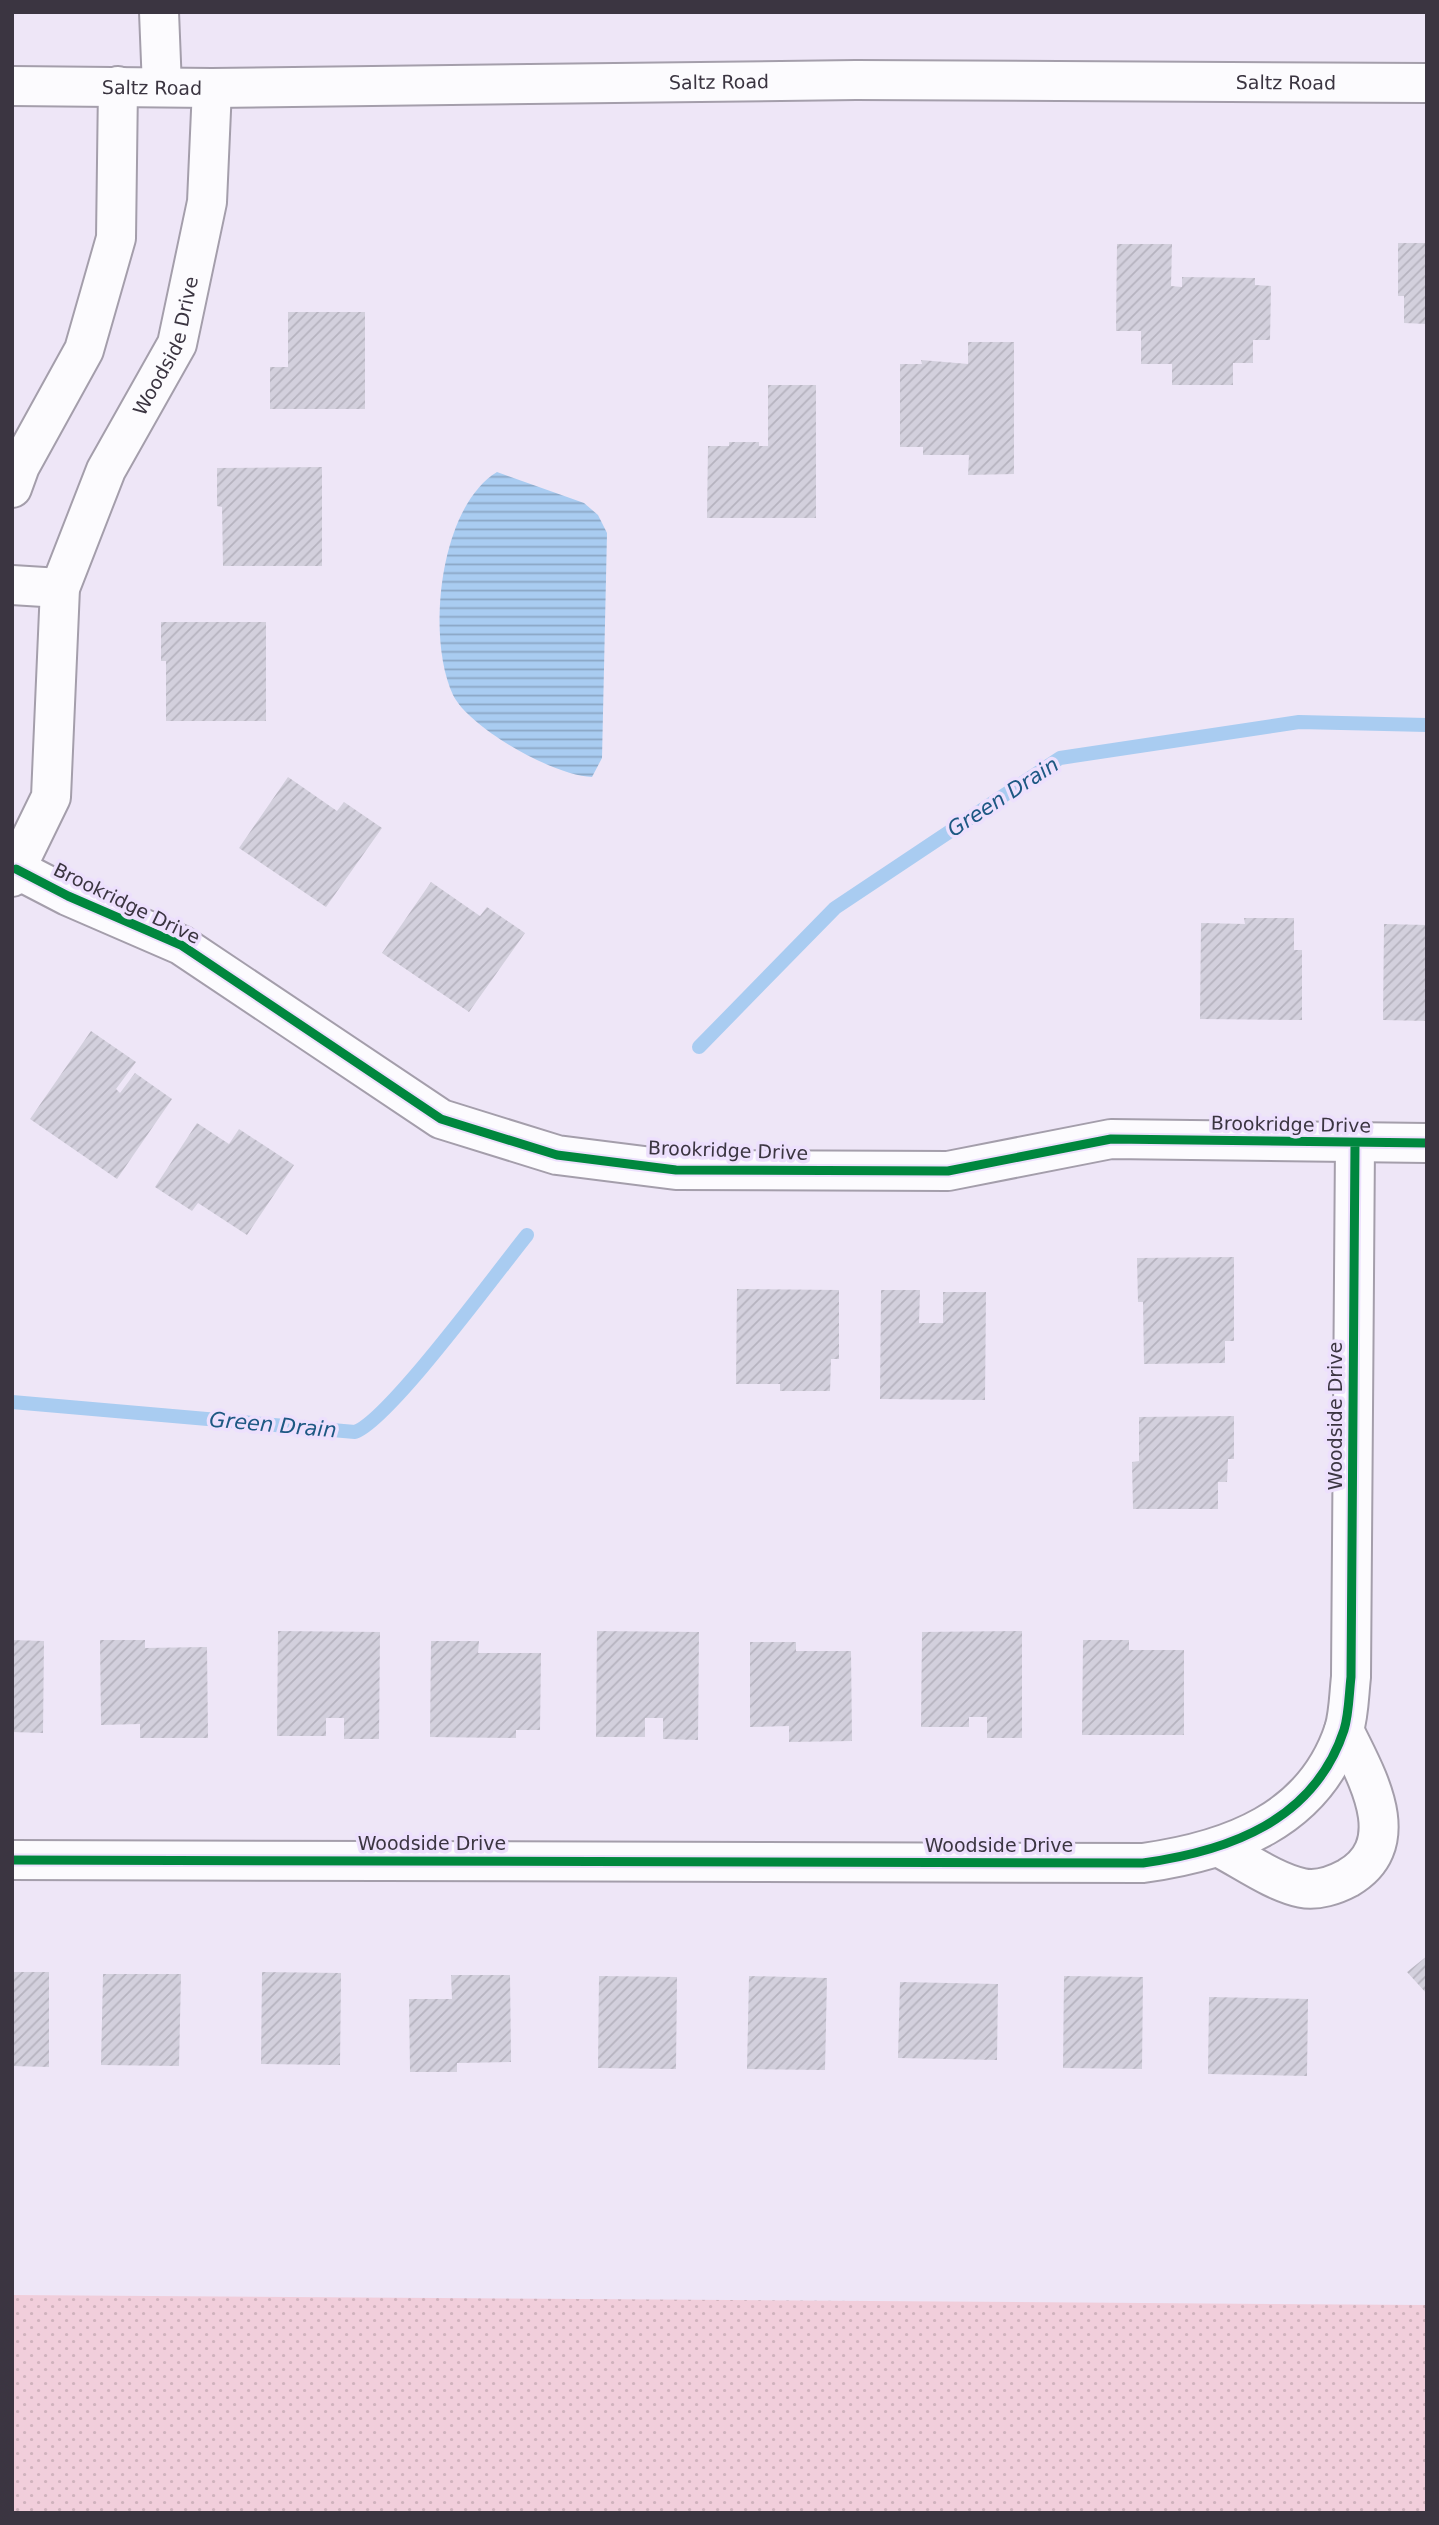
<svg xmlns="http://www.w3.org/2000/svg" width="1439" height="2525" font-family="'DejaVu Sans',sans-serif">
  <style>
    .grass { fill: url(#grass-dots) }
    .water { fill: url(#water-rules) }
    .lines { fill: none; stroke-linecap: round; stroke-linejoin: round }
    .stream { stroke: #a9ccf1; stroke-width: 14 }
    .building { fill: url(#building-hatch) }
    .minor-casing { stroke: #a49eab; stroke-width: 42 }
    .tertiary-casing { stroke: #a49eab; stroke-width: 42 }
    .minor { stroke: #fcfbfe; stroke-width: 38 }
    .tertiary { stroke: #fcfbfe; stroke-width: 38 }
    .cycleway-casing { stroke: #ede0fd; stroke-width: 13 }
    .cycleway { stroke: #00873e; stroke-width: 9 }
    .labels { text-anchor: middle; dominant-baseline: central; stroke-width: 7; stroke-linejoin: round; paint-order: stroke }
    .street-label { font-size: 19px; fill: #3b3541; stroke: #ede0fd }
    .water-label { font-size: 21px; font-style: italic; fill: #1d5883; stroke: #ede0fd }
  </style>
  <defs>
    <pattern id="grass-dots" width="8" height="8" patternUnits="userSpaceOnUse" patternTransform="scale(1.75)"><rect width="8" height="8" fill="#f1cedb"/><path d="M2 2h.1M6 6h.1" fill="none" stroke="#d0b2bd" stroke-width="1.8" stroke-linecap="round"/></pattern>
    <pattern id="water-rules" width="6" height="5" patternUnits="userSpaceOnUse" patternTransform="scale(1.75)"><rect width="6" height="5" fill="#a9ccf1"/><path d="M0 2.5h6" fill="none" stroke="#8ba6c5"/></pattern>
    <pattern id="building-hatch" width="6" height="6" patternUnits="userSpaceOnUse" patternTransform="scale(1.75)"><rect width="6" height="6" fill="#d3d0dd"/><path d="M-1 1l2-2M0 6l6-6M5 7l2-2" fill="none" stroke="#b6b3bf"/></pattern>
  </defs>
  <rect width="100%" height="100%" fill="#eee6f7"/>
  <!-- grass -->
  <path class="grass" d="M12,2295L1427,2305V2513H12Z"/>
  <!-- water -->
  <path class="water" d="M497,472L584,503L598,515L607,533L602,758L592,777C555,776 470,729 453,695C426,638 439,507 497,472Z"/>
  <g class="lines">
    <!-- stream -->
    <path class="stream" d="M699,1047L835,908L1060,758L1299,722L1427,725
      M12,1402L355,1432C389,1420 497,1272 527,1235"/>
  </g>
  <!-- building -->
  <path class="building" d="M1398,243H1427V324L1404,323V296H1398Z
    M1117,244H1172L1171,286L1182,287V277L1255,278V285L1271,286L1270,340H1253V363H1233V385H1172V364H1141V331H1116Z
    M288,312H365V409H270V367H288Z
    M968,342H1014V474L968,475L969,455H923V447H900V364H922L921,360L968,364Z
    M768,385H816V518H707L708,446H729V442H759V446H768Z
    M322,467V566H223L222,507L217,506V468Z
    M161,622H266V721H166V661H161Z
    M288,777L337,811L344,802L382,828L326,907L239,848Z
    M431,882L480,916L487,907L525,933L469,1012L382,953Z
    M1244,918H1294V950H1302V1020L1200,1019L1201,923L1245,924Z
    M1384,924L1427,925V1021L1383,1020Z
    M91,1031L136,1062L116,1089L120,1093L135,1073L172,1099L117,1179L30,1119Z
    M197,1123L229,1144L239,1129L294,1165L247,1235L198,1203L192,1211L155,1187Z
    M1234,1257V1341H1225V1363L1144,1364L1143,1302H1138L1137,1258Z
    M737,1289L839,1290V1359H831L830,1391H780V1384H736Z
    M881,1290H920L919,1323H943V1292H986L985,1400L880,1399Z
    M1234,1416V1459H1228L1227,1482H1218V1509H1133L1132,1462L1139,1461V1417Z
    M278,1631L380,1632L379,1739H344V1718H326V1736H277Z
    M597,1631L699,1632L698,1740L663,1739V1718H645V1737H596Z
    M1022,1631V1738H987V1717H969V1727H921L922,1632Z
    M12,1640L44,1641L43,1733L12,1732Z
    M100,1640H145V1648L207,1647L208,1738H140V1724L101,1725Z
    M1083,1640H1129V1650H1184V1735H1082Z
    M431,1641H479L478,1653H541L540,1730H516V1738L430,1737Z
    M750,1642H796V1651H851L852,1741L789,1742V1726L750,1727Z
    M1427,1956V1994L1407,1972Z
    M12,1972H49V2067L12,2066Z
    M262,1972L341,1973L340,2065L261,2064Z
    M103,1974H181L179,2066L101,2065Z
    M451,1975H510L511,2062L457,2063V2072H410L409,1999H452Z
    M599,1976L677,1977L676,2069L598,2068Z
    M749,1976L827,1978L825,2070L747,2069Z
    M1064,1976L1143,1977L1142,2069L1063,2068Z
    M900,1982L998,1984L997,2060L898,2058Z
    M1209,1997L1308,1999L1307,2076L1208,2074Z"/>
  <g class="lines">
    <!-- minor casing -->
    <g class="minor-casing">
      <g id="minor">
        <path d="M159,12L162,87"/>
        <path d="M12,488L20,466L84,350L116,238L118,86"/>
        <path d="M12,585L60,588"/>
        <path d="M16,869L68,896L181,945L441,1119L557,1155L676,1170L948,1171L1111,1139L1427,1143"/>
        <path id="s1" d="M12,877L51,797L60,588L106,470L177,344L207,202L212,88"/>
        <path d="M1220,1848C1245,1861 1274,1882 1302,1888C1317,1891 1335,1885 1348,1878C1408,1843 1365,1774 1344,1730"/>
        <path d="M12,1860L1143,1863C1229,1851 1314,1821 1344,1730C1349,1714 1349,1694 1351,1677L1355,1143"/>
      </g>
    </g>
    <!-- tertiary casing -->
    <g class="tertiary-casing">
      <g id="tertiary">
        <path id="s2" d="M12,86L212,88L856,80L1427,83"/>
      </g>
    </g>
    <!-- minor -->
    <use href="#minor" class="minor"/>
    <!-- tertiary -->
    <use href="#tertiary" class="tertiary"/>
    <!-- cycleway casing -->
    <g class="cycleway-casing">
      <path id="cycleway" d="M16,869L68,896L181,945L441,1119L557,1155L676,1170L948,1171L1111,1139L1427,1143
        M12,1860L1143,1863C1229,1851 1314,1821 1344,1730C1349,1714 1349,1694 1351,1677L1355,1143"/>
    </g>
    <!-- cycleway -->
    <use href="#cycleway" class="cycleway"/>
  </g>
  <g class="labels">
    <!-- street labels -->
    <g class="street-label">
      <text stroke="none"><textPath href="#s2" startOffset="707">Saltz Road</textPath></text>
      <text stroke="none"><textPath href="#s2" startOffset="1274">Saltz Road</textPath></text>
      <text stroke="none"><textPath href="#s2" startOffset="140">Saltz Road</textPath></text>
      <text stroke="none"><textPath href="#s1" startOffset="564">Woodside Drive</textPath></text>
      <text transform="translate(127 903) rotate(26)">Brookridge Drive</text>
      <text transform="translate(1291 1124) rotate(1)">Brookridge Drive</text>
      <text transform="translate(728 1150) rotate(2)">Brookridge Drive</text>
      <text transform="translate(1335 1416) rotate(-90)">Woodside Drive</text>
      <text x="432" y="1843">Woodside Drive</text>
      <text x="999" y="1845">Woodside Drive</text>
    </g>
    <!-- water labels -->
    <g class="water-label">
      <text transform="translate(1003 797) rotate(-33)">Green Drain</text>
      <text transform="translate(273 1425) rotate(5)">Green Drain</text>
    </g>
  </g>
  <!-- border -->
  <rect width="1439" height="2525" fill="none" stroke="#3b3541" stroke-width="28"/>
</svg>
